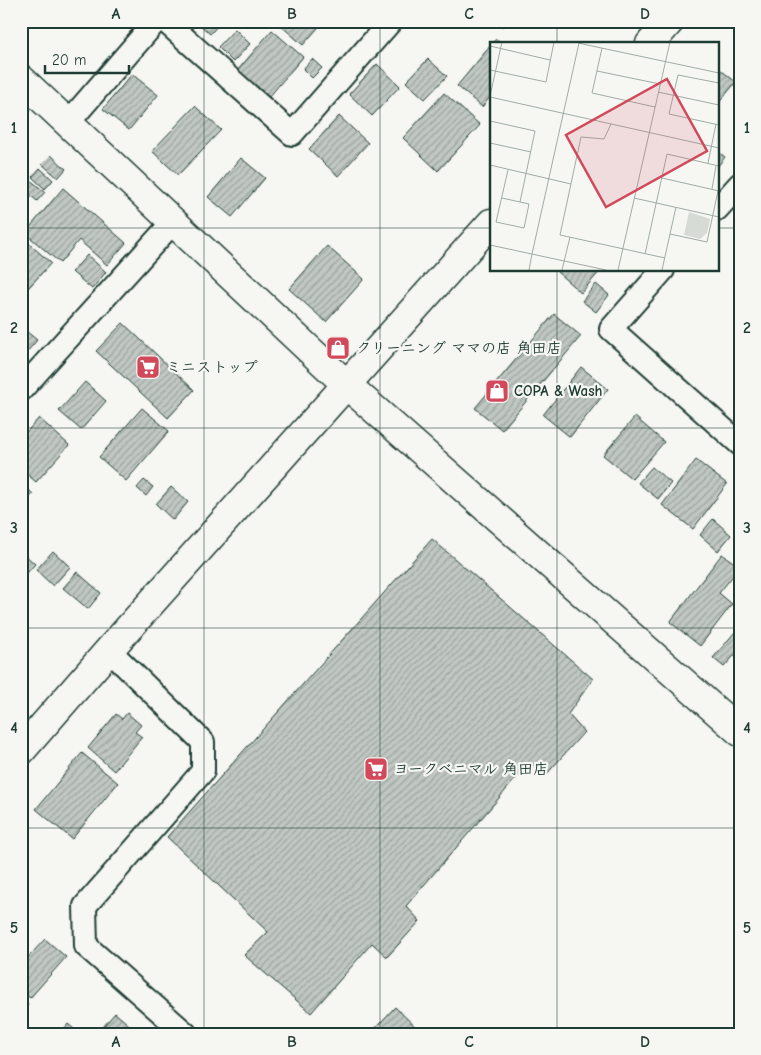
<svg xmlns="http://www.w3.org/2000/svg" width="761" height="1055" font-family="'Comic Neue','Klee One',sans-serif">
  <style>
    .building { fill: url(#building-hatch); stroke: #1f3d34 }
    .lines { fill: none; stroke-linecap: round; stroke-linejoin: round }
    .street-casing { stroke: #1f3d34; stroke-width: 26 }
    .secondary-casing { stroke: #1f3d34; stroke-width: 31 }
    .street { stroke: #f6f6f2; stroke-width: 22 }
    .secondary { stroke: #f6f6f2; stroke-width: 28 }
    .grid { fill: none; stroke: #1f3d34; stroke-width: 1; stroke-opacity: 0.55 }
    .labels { text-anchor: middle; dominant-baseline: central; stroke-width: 4.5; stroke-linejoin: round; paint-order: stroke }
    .poi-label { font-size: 15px; font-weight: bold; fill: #1f3d34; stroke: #f6f6f2; text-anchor: start }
    .inset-road { fill: none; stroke: #a0aca6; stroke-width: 1 }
    .view { fill: #d1495b; fill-opacity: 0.15; stroke: #d1495b; stroke-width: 2.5 }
    .inset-edge { fill: none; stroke: #1f3d34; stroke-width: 2.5 }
    .neatline { fill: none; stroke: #1f3d34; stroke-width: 2 }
    .grid-label { font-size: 16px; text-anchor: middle; font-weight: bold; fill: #1f3d34 }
  </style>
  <defs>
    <pattern id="building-hatch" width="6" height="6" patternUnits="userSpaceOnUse" patternTransform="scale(1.25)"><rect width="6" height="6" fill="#c1c8c3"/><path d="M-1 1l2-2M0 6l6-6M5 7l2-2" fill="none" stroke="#9ca49f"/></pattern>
  </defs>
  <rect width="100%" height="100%" fill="#f6f6f2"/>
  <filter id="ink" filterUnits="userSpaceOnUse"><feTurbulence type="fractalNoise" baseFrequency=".02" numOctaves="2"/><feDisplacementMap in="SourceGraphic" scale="10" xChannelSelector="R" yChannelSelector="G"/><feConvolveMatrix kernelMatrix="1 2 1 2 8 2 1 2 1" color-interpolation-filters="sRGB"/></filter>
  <g filter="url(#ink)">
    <!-- building -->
    <path class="building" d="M196,21H222L210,34Z
      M281,21H324L303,45L279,24Z
      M497,21H508L503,27Z
      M235,29L250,44L233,62L218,47Z
      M272,30L303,57L268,98L237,71Z
      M496,39L502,44H492Z
      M491,45V96L482,107L457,86Z
      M312,59L322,68L312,78L303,69Z
      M428,59L447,76L425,99L406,82Z
      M377,64L400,86L372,116L349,94Z
      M717,67L736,82L717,105Z
      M132,74L158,95L129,130L103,109Z
      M444,93L480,125L438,171L403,138Z
      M195,106L221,130L178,175L152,151Z
      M339,116L368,143L338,176L309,149Z
      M717,151L725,157L717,167Z
      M51,155L66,169L58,178L42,164Z
      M241,158L265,178L232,217L208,197Z
      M40,168L53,180L45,189L32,177Z
      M29,179L45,192L37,201L22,188Z
      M63,188L126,243L107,265L79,240L60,263L25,233Z
      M25,240L51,263L21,296V245Z
      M327,246L364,279L326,322L289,289Z
      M87,255L106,272L92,289L72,272Z
      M559,270H601L581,293L557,272Z
      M596,284L609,295L596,312L582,301Z
      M554,314L581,336L502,430L475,408Z
      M123,323L194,390L168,418L96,351Z
      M21,327L37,340L21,359Z
      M581,367L608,389L570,437L543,415Z
      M85,382L106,401L81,430L59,411Z
      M142,408L169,431L126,481L99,457Z
      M635,417L664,442L632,479L603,455Z
      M39,418L69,445L36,482L21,469V438Z
      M696,460L727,484L693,529L662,505Z
      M652,467L671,483L658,499L638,483Z
      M144,480L153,487L146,496L137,488Z
      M21,482L33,494L21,506Z
      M171,487L188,502L173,520L156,504Z
      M713,519L731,535L718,551L700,535Z
      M432,539L593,679L568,714L584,732L545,776L530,762L406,906L420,921L387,957L372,943L311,1013L244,955L268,932L167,837Z
      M53,551L70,567L53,586L36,570Z
      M24,554L35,564L27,573L21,568V558Z
      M722,554L740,567L719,593L732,604L700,646L670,622Z
      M77,572L101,593L88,609L63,588Z
      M735,632L740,637V649L724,667L713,658Z
      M127,713L141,725L135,732L142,737L114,771L88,748L116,714L122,719Z
      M82,753L118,783L72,839L36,809Z
      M45,939L66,957L30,998L21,990V965Z
      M21,1000L28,1005L21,1013Z
      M395,1007L423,1034H370Z
      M115,1013L140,1034H97Z
      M68,1024L80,1034H60Z"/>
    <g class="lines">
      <!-- street casing -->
      <g class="street-casing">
        <path id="street" d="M165,21L292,134L391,21
          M68,123L156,21
          M717,209L740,184
          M663,270L611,329L740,444
          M21,390L173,222
          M109,650L203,742V771L85,906L86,946L186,1034"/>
      </g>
      <!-- secondary casing -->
      <g class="secondary-casing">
        <path id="secondary" d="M650,44L670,21
          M21,79L347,385L740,732
          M21,751L109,650L491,223"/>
      </g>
      <!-- street -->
      <use href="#street" class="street"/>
      <!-- secondary -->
      <use href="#secondary" class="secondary"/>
    </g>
  </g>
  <!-- grid -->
  <path class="grid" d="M204,21V1034M380,21V1034M557,21V44M21,228H491M717,228H740M557,270V1034M21,428H740M21,628H740M21,828H740"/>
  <!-- icons -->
  <defs>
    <g id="shop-square" transform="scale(1.25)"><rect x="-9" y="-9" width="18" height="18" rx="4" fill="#d1495b" stroke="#f6f6f2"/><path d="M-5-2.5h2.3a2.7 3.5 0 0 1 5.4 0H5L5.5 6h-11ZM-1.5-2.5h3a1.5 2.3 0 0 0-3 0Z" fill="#fff"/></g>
    <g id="supermarket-square" transform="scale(1.25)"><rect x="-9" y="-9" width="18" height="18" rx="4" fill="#d1495b" stroke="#f6f6f2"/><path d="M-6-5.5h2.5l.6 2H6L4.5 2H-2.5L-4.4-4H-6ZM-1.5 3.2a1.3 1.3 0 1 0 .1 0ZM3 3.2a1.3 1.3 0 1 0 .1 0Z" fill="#fff"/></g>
  </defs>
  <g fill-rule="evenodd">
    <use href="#shop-square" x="338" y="348"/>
    <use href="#supermarket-square" x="148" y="367"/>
    <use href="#shop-square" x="497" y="391"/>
    <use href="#supermarket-square" x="376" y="769"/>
  </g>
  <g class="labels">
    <!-- poi labels -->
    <g class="poi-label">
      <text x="356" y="348">クリーニング ママの店 角田店</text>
      <text x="166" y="367">ミニストップ</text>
      <text x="514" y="391">COPA &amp; Wash</text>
      <text x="394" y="769">ヨークベニマル 角田店</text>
    </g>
  </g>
  <!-- overview -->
  <g transform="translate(490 42)">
    <rect width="229" height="229" fill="#f6f6f2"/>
    <path d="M199,170L220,177L217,191L210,197L194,193Z" fill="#d6dbd6"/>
    <path class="inset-road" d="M88,1L229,31M0,4L60,18M112,6L102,51L165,65M0,28L56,40L64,0M107,29L170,42M229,41L188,33L179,72L229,83M168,50L229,63M0,54L12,0M0,55L229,106M0,79L45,89L30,160L39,162L34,186L6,180L18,128M121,82L114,97L91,95L70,193L175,216M0,101L41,110M218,121L226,82M0,123L81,142M172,136L229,149M222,147L226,124M12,156L30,160M144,156L229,175M180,192L217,200L228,149M0,203L116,228M42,212L89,1M155,212L177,112L229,124M39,228L42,212M72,228L80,195M128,228L180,0M172,228L186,165"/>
    <path class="view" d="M177,37L217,109L116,165L76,93Z"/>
    <rect width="229" height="229" class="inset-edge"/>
  </g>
  <!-- margin -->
  <rect width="761" height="1055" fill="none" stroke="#f6f6f2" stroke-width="55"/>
  <!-- scale -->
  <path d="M45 65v8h84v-8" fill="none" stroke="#1f3d34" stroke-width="2.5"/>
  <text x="52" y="65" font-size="15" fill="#1f3d34" stroke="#f6f6f2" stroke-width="4" paint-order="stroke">20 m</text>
  <rect x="28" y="28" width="706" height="1000" class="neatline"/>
  <g class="grid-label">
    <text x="116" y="19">A</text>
    <text x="292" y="19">B</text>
    <text x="469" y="19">C</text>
    <text x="645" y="19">D</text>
    <text x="14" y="133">1</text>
    <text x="747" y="133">1</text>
    <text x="14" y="333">2</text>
    <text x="747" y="333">2</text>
    <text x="14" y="533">3</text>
    <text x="747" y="533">3</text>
    <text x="14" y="733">4</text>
    <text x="747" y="733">4</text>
    <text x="14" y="933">5</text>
    <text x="747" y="933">5</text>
    <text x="116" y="1047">A</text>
    <text x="292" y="1047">B</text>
    <text x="469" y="1047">C</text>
    <text x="645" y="1047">D</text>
  </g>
</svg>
